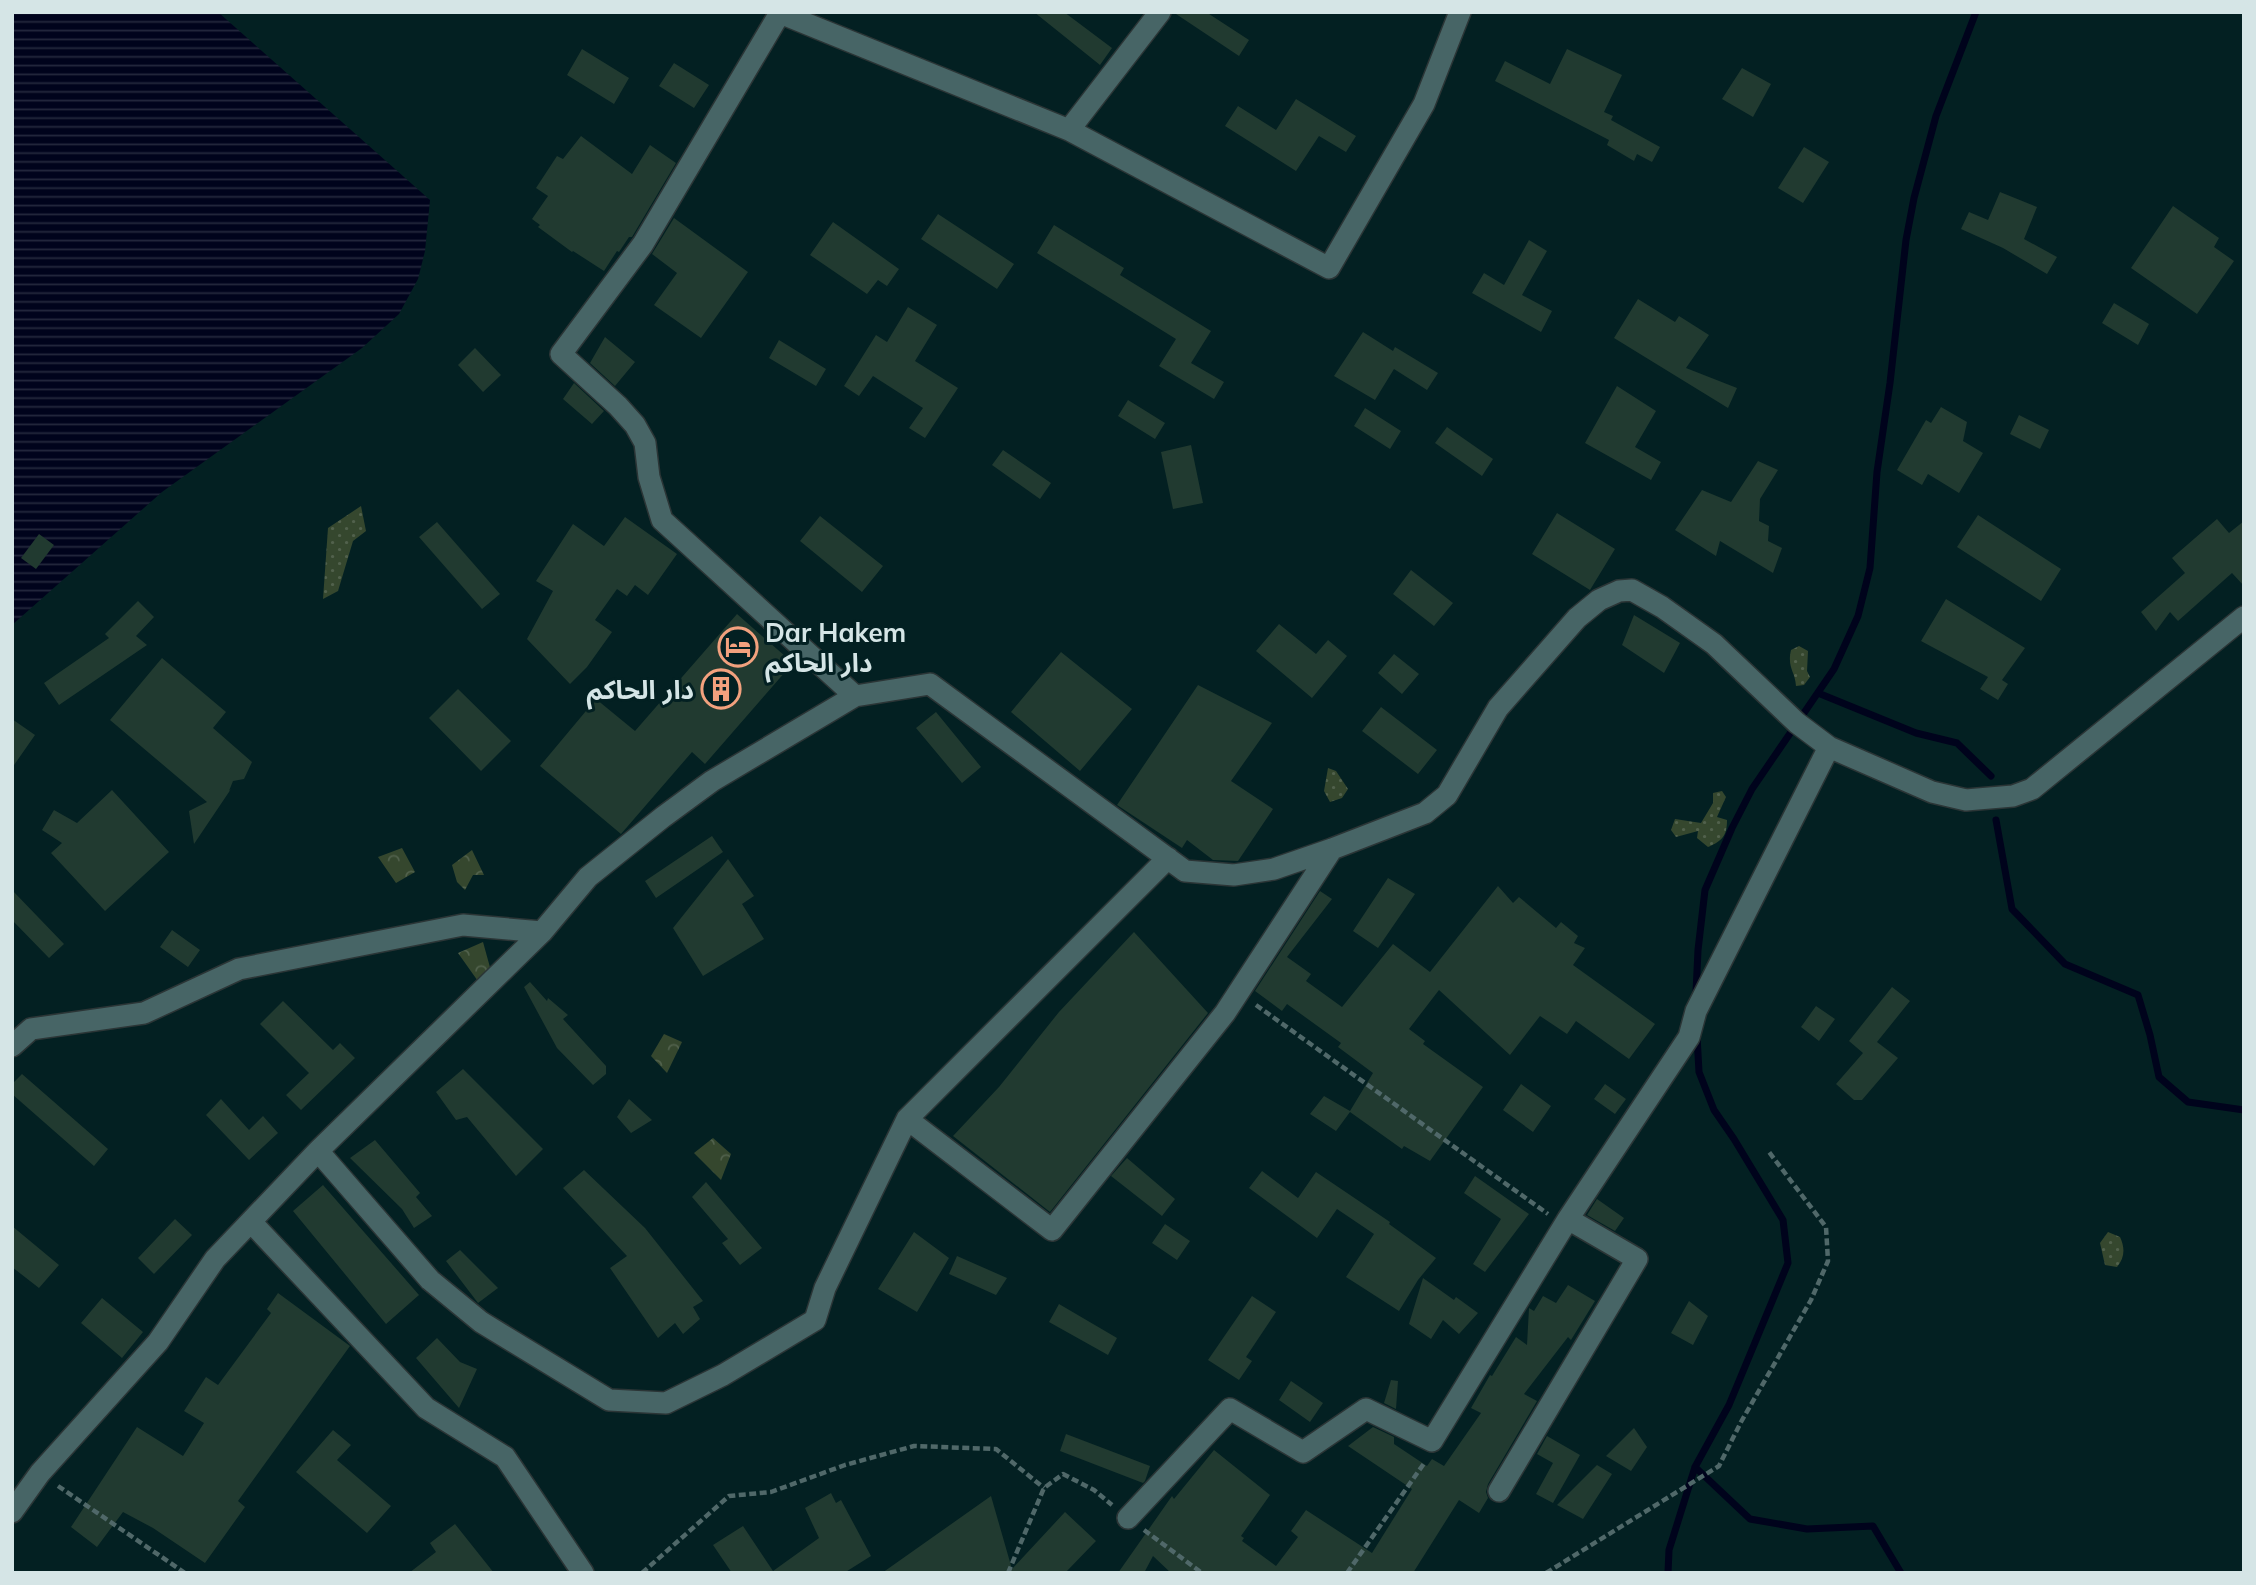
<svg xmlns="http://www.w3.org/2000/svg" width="2256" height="1585" font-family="Mulish,'Noto Sans Arabic',sans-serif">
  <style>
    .grass { fill: url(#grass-dots) }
    .forest { fill: url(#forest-crowns) }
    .water { fill: url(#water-rules) }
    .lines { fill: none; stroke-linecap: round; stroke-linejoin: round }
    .stream { stroke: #00031c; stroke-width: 7 }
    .building { fill: #213a30 }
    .minor-casing { stroke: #2b3536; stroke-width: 24 }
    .path { stroke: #506869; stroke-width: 4.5; stroke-dasharray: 7 3.5; stroke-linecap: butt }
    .minor { stroke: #476566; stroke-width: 21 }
    .labels { text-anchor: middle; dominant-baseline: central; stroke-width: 6; stroke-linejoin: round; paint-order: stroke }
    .poi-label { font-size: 26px; font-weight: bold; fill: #d5e5e6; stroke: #032022; text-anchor: start }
  </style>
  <defs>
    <pattern id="grass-dots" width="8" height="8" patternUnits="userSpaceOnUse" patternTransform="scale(1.75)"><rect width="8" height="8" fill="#35472e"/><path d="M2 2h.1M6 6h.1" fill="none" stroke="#51614c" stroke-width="1.8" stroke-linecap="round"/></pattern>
    <pattern id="forest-crowns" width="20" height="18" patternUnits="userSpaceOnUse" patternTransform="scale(1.75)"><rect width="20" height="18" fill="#35472e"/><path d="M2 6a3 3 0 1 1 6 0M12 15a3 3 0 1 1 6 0" fill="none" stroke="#51614c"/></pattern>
    <pattern id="water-rules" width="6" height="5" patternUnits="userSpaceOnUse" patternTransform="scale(1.75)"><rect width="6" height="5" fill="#00031c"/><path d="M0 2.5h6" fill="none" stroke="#24283d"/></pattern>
  </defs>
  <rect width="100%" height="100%" fill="#032022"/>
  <!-- grass -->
  <path class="grass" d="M361,506L366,531L353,541L338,591L323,599L328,528Z
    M1799,646L1808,651L1807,671L1810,677L1804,685L1796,686C1795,671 1787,668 1791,650Z
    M1328,768L1336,771L1348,789L1342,798L1330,802L1324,791Z
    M1722,791L1726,797L1717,817L1727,820C1727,836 1722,841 1708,847L1697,838L1698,831L1676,837L1671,830L1675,819L1701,823L1713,803V793Z
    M2108,1232L2120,1237C2125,1248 2125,1257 2117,1267L2105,1265L2100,1243Z"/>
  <!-- forest -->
  <path class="forest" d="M402,848L415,872L396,883L378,857Z
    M472,850L484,875H473L465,890L457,882L452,865Z
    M483,942L491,971L480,984L458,953Z
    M664,1034L682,1042L667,1073L651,1056Z
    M713,1138L731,1154L721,1180L694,1153Z"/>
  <!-- water -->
  <path class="water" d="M12,12H218L430,200L425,251L418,279L399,314L362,348L162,492L12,625Z"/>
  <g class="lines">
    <!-- stream -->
    <path class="stream" d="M1818,693L1916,733L1957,743L1991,776
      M1996,820L2012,909L2065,964L2138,995L2150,1035L2159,1077L2188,1102L2244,1110
      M1696,993L1698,950L1705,890L1732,828L1752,789L1834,669L1858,616L1870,568L1877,472L1890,383L1906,240L1914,198L1936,116L1976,12
      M1695,1467L1750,1519L1807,1529L1873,1526L1901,1573
      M1668,1573L1669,1550L1695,1467L1729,1405L1788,1263L1783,1220L1734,1139L1714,1110L1699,1072L1697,1036"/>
  </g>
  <!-- building -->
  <path class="building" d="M1034,12H1064L1112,48L1100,65Z
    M1173,12H1206L1249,40L1239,56Z
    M582,49L629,78L614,104L567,75Z
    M1567,49L1622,75L1604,112L1613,116L1611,120L1660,147L1652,162L1637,154L1634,161L1607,145L1609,140L1495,81L1505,61L1550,84Z
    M674,63L709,85L694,108L659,86Z
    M1742,68L1771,84L1753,117L1722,99Z
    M1296,99L1356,136L1346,152L1319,136L1296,171L1225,126L1238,106L1276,130Z
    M581,136L632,174L650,145L676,163L632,237H629L619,252L617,251L604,271L573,251L572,252L538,227L540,225L532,219L548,196L536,188L557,156L563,159Z
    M1804,147L1829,162L1803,203L1778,188Z
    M2000,192L2037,207L2024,239L2057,257L2047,274L2003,248L1961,229L1969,212L1988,220Z
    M2173,206L2219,238L2214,247L2234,261L2197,314L2131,268Z
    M938,214L1014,264L997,289L921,239Z
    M674,218L748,272L701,338L654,305L677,273L652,254Z
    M833,222L899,269L887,286L878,280L867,294L810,255Z
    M1054,225L1124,268L1120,275L1211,331L1191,363L1224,382L1214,399L1159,366L1176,339L1037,253Z
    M1529,240L1547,251L1522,295L1552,311L1541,332L1472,293L1484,273L1504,285Z
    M1638,299L1675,322L1679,316L1709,335L1686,368L1737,388L1728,408L1614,338Z
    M2114,303L2149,324L2138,345L2102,323Z
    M908,307L937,325L915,361L958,388L925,438L909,428L923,408L873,376L859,396L844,386L876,335L887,342Z
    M1363,332L1393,351L1395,347L1438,373L1427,390L1394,369L1375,400L1334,376Z
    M605,337L635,362L615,386L590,363Z
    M779,340L826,369L816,386L769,358Z
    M475,348L501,375L483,392L458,365Z
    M574,383L604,411L592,424L563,399Z
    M1617,386L1656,411L1635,447L1661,462L1651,480L1585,443Z
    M1128,400L1165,423L1155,439L1118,416Z
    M1941,407L1967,422L1963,441L1983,453L1959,493L1928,474L1922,485L1897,470L1926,420L1931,423Z
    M1365,408L1401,431L1390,449L1354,426Z
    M2019,415L2049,430L2040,449L2010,434Z
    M1447,427L1493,459L1482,476L1435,443Z
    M1191,445L1203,503L1173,509L1161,452Z
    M1003,450L1051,483L1040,499L992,465Z
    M1758,461L1778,470L1760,499L1759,521L1769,526L1768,541L1782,548L1773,573L1720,541L1716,556L1675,530L1702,490L1731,502Z
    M1557,513L1615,549L1590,590L1532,554Z
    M1978,515L2061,569L2041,601L1957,547Z
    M820,516L883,566L862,592L800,541Z
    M625,517L677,554L648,595L635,585L627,596L617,589L595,620L612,632L587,667L570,684L527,639L553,591L536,581L573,524L604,546Z
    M2217,519L2229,533L2244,521V586L2232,573L2178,621L2170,612L2156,631L2141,612L2185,573L2172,558Z
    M437,522L500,594L482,609L419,537Z
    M39,534L54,545L36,569L21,558Z
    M1411,570L1453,603L1434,626L1393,594Z
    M1946,599L2025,648L2002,680L2008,684L1998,700L1980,689L1988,677L1921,641Z
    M138,601L154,617L136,636L147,645L59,705L44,683L109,638L105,634Z
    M737,614L793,663L705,764L692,752L621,834L540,766L596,699L635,731Z
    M1634,615L1680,643L1664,673L1622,645Z
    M1279,624L1316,654L1328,640L1347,656L1312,698L1256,651Z
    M1061,652L1132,709L1080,771L1011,712Z
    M1394,654L1419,674L1402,694L1378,673Z
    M162,658L226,712L213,728L252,762L244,779L233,781L229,791L231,789L194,844L189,811L207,802L110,720Z
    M1198,685L1272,723L1231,781L1273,809L1238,861L1213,860L1187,840L1182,848L1117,805Z
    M458,689L511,741L481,771L429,718Z
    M1381,707L1437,750L1418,774L1362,731Z
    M936,712L981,767L962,783L916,728Z
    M12,719L35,735L12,768Z
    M112,790L169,852L105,911L51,853L62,843L42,830L54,810L77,823Z
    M712,836L723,852L656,898L645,881Z
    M728,859L754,896L742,904L764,939L703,976L673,928Z
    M1388,878L1415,894L1378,948L1353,931Z
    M1498,886L1513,903L1519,897L1556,928L1561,922L1578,936L1574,943L1585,948L1573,965L1655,1024L1629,1059L1576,1021L1567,1034L1540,1016L1510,1055L1439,990L1409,1029L1425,1041L1423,1044L1483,1087L1430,1161L1404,1146L1402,1149L1350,1112L1336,1131L1310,1114L1324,1096L1350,1111L1373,1073L1338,1047L1341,1043L1287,1004L1282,1011L1255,991L1320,891L1332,899L1287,957L1311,974L1306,981L1342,1007L1393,944L1430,972Z
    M12,890L64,944L49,958L12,920Z
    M172,930L200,950L188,967L160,947Z
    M1134,932L1208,1013L1050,1212L953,1136L999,1087L1059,1012Z
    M530,982L547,1001L548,998L568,1015L563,1019L606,1066V1074L593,1085L557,1048L524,987Z
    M1892,987L1910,1001L1877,1042L1898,1058L1862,1100H1854L1836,1084L1863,1053L1849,1041Z
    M283,1001L333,1050L340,1043L355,1058L301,1110L286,1095L309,1073L260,1024Z
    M1816,1006L1835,1019L1819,1041L1801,1027Z
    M463,1069L543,1149L516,1176L467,1117L456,1120L436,1092Z
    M22,1074L108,1149L94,1166L12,1094V1084Z
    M1521,1084L1551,1106L1533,1132L1503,1110Z
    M1605,1084L1626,1099L1615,1114L1594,1099Z
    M221,1099L249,1130L263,1116L278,1133L249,1160L206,1115Z
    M629,1099L652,1120L631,1133L617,1117Z
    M375,1140L420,1193L416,1197L432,1216L414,1228L402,1209L350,1158Z
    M1127,1158L1175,1199L1162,1216L1111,1176Z
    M584,1170L645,1228L703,1301L693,1307L700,1319L683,1334L675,1323L658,1338L610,1268L627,1256L563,1188Z
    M1262,1171L1298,1198L1316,1172L1390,1222L1389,1224L1436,1258L1418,1280L1399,1311L1346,1277L1374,1234L1337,1209L1317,1238L1249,1188Z
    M1475,1176L1529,1214L1485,1272L1473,1264L1501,1219L1464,1193Z
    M706,1182L762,1248L740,1265L722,1243L728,1239L692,1197Z
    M323,1185L419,1295L386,1324L293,1211Z
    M1597,1199L1624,1218L1615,1231L1587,1215Z
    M175,1219L192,1235L154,1274L138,1258Z
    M1165,1224L1190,1241L1177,1260L1152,1243Z
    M12,1226L59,1265L39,1288L12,1267Z
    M914,1232L949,1258L917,1312L878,1289Z
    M460,1250L498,1288L478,1303L446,1261Z
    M957,1256L1007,1278L996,1295L949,1274Z
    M1423,1278L1454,1300L1456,1297L1478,1313L1459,1334L1443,1320L1431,1339L1409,1324Z
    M1568,1285L1595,1301L1571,1340L1568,1337L1524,1394L1537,1401L1488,1484L1486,1492L1488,1498L1479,1513L1459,1500L1413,1573H1171L1153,1556L1144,1573H1118L1172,1496L1174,1499L1214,1450L1270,1495L1241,1536L1244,1538L1242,1541L1276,1566L1298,1537L1291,1531L1306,1510L1372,1553L1412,1489L1348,1446L1373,1427L1394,1437V1444L1427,1466L1432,1459L1444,1466L1481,1413L1471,1408L1490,1375L1492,1376L1516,1337L1527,1345L1529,1308L1534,1311L1543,1296L1556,1303Z
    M278,1293L350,1346L238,1501L245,1507L205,1563L153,1528L123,1512L97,1547L71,1527L137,1427L183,1456L204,1423L184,1411L206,1377L218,1385L271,1313L267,1309Z
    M1252,1296L1276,1312L1246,1357L1252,1361L1239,1380L1208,1360Z
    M102,1298L143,1332L122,1358L81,1323Z
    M1689,1301L1708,1316L1693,1345L1671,1333Z
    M1059,1304L1117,1338L1108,1355L1049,1322Z
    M437,1338L460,1362L477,1369L459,1408L416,1358Z
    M1391,1380L1398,1381L1396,1409L1384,1403Z
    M1291,1381L1323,1403L1310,1422L1279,1400Z
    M1634,1428L1647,1447L1631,1471L1606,1456Z
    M333,1430L351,1445L337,1460L391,1506L367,1533L296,1472Z
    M1066,1434L1150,1466L1145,1481L1143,1483L1060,1451Z
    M1547,1436L1580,1455L1553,1503L1536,1494L1553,1463L1537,1454Z
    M1597,1465L1612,1474L1583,1519L1557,1505Z
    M831,1493L836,1503L841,1500L871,1556L844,1573H732L713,1545L743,1526L773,1571L819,1538L805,1508Z
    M991,1496L1012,1569L1065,1512L1096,1541L1065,1573H882Z
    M455,1524L494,1573H409L436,1552L430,1543Z"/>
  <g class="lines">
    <!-- minor casing -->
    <g class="minor-casing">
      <path id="minor" d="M1069,130L1160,12
        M855,696L662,520L649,477L645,443L635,425L618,406L561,354L643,244L780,13L1069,130L1329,268L1424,104L1460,12
        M12,1046L31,1029L144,1013L239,969L463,925L542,932
        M907,1119L1052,1230L1225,1013L1332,849
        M318,1151L430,1280L481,1322L609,1400L666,1403L723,1375L815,1320L825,1288L907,1119L1168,858
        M252,1223L426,1408L505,1457L583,1573
        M1499,1491L1637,1259L1568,1219
        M12,1512L40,1473L158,1342L215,1259L318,1151L542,932L588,877L663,817L712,781L855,696L930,684L1185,871L1234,875L1274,869L1332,849L1425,813L1447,795L1498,708L1577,618L1599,600L1619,591L1632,590L1662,607L1714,644L1797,723L1829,747L1932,792L1966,800L2013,796L2032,789L2244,617
        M1128,1518L1230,1409L1303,1452L1366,1409L1432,1441L1568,1219L1689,1037L1696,1011L1829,747"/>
    </g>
    <!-- path -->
    <path class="path" d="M1256,1005L1548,1214
      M58,1486L185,1573
      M1144,1530L1202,1573
      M642,1573L729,1496L771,1492L845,1465L914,1446L996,1449L1044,1488
      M1008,1573L1044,1488L1063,1474L1094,1490L1112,1505
      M1347,1573L1425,1462
      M1546,1573L1719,1466L1741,1422L1811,1300L1828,1261L1826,1227L1769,1152"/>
    <!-- minor -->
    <use href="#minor" class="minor"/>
  </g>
  <!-- icons -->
  <defs>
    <g id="hotel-ring" transform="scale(2.0125)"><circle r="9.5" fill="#032022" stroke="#f2a17e" stroke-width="1.5"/><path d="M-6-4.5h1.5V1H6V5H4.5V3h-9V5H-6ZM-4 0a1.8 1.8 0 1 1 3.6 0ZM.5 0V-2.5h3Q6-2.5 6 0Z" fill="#f2a17e"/></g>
    <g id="building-ring" transform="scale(2.0125)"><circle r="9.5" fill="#032022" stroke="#f2a17e" stroke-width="1.5"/><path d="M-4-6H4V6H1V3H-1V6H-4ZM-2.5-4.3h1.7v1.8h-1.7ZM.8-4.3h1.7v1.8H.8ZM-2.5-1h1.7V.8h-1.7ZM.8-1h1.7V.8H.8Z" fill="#f2a17e"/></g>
  </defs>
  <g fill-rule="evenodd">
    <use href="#hotel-ring" x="738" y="647"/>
    <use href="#building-ring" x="721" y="689"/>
  </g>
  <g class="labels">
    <!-- poi labels -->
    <g class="poi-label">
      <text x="765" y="632">Dar Hakem<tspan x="765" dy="30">دار الحاكم</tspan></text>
      <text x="694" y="689" text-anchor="end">دار الحاكم</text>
    </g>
  </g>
  <!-- border -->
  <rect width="2256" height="1585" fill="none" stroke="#d5e5e6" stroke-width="28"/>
</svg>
